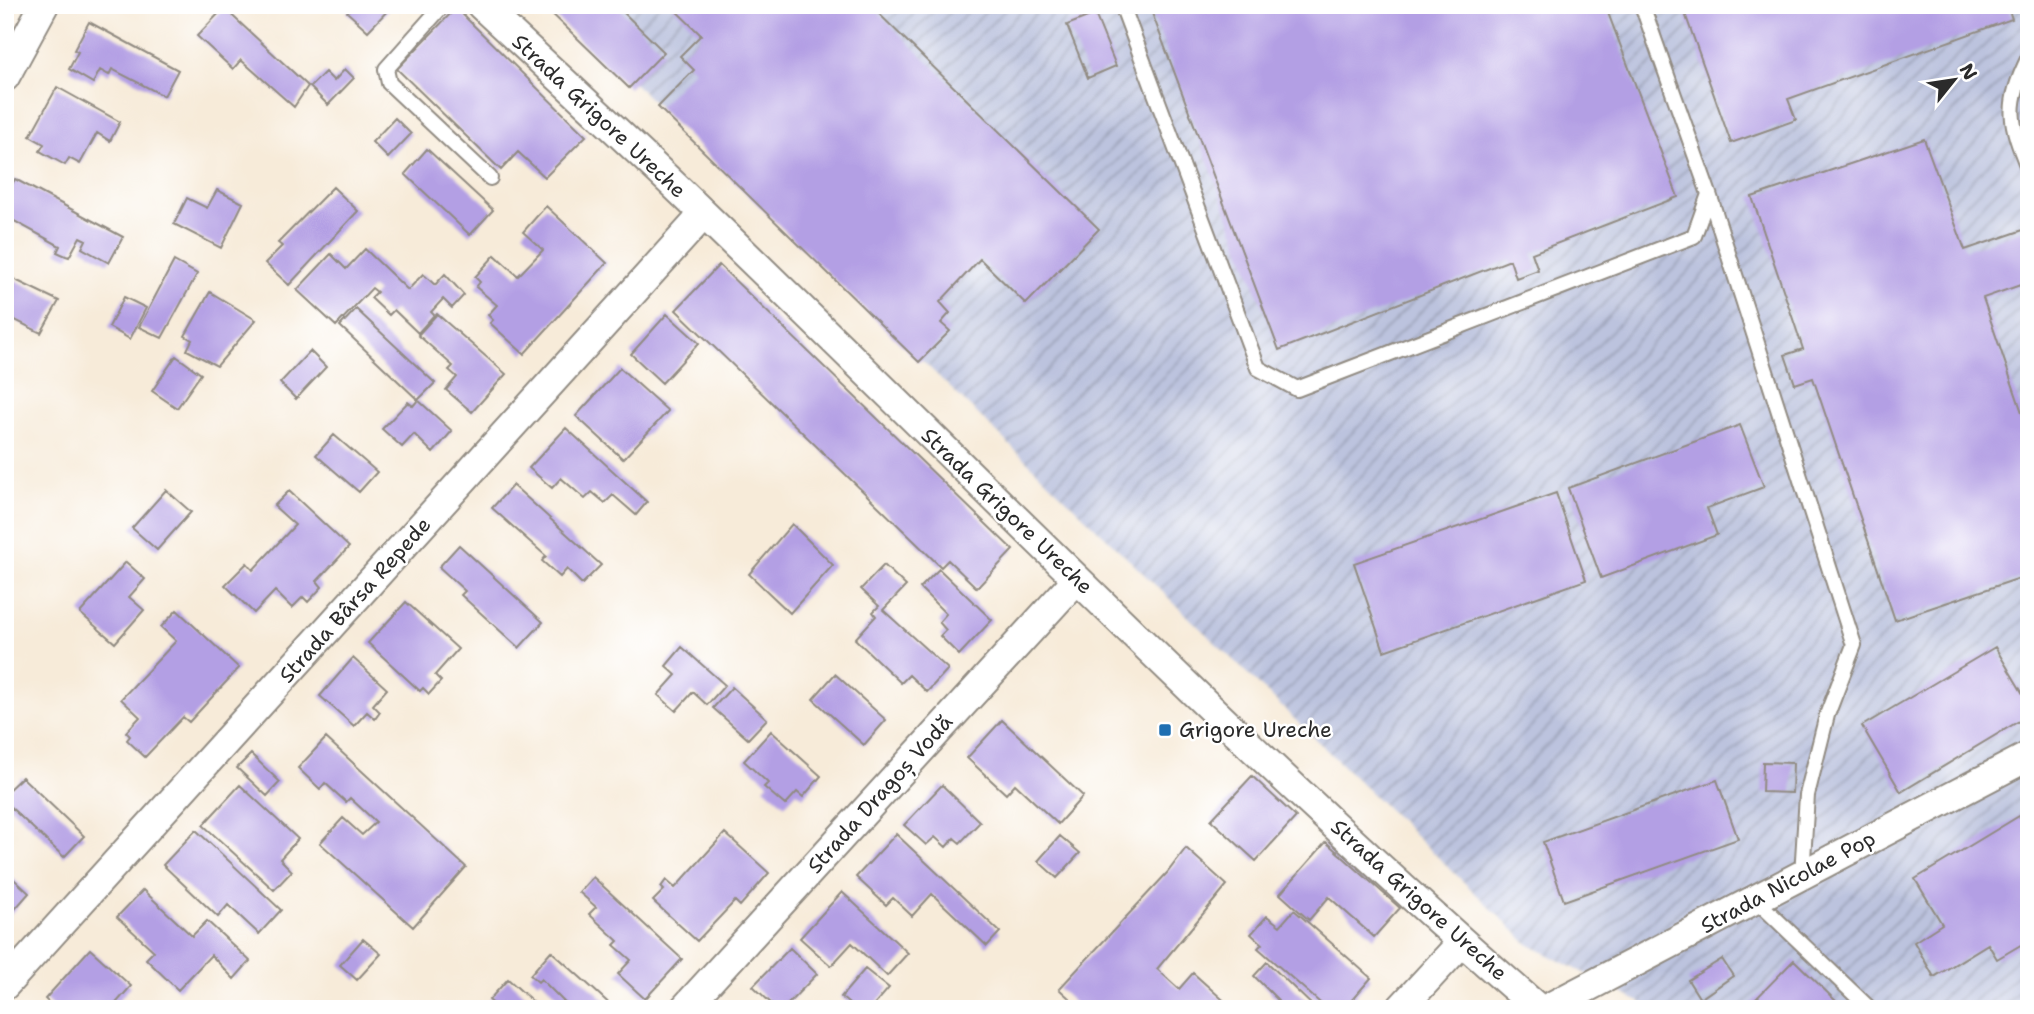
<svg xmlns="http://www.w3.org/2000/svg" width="2034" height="1014" font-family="'Shantell Sans',sans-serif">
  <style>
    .industrial { fill: url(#industrial-furrows) }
    .building { fill: #b39fe4 }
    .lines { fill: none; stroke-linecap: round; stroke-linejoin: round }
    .service-casing { stroke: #918b82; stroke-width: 18 }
    .minor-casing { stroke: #918b82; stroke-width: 32 }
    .service { stroke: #fff; stroke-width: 14 }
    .minor { stroke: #fff; stroke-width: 28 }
    .poi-dot { fill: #1f6fb2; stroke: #fff; stroke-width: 2.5 }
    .labels { text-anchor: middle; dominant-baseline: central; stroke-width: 5; stroke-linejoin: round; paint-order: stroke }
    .street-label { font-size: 21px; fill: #2b2b2b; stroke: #fff }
    .poi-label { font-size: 21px; fill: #2b2b2b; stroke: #fff; text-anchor: start }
  </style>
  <defs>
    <pattern id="industrial-furrows" width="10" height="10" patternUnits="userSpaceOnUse" patternTransform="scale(1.75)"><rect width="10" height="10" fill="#bcc3de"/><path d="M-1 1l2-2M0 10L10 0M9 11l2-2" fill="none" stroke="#999fb4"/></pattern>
  </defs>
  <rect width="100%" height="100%" fill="#fff"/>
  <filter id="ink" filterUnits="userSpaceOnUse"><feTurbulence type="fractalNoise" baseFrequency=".0143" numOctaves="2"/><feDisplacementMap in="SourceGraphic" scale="14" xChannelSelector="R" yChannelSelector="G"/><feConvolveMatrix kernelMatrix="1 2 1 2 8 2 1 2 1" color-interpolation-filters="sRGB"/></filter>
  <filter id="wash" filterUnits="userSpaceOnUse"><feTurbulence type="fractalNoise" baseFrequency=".00686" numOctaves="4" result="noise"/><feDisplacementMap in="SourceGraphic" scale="28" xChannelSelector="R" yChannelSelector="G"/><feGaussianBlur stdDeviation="1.57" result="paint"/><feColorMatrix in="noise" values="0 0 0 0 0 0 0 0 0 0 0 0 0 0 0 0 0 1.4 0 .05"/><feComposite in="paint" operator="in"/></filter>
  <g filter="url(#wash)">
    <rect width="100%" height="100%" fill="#f7ebd9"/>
    <!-- industrial -->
    <path class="industrial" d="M553,5H2029V1009H1653L1528,944Z"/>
    <g id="blocks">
      <!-- building -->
      <path class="building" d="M353,5H393L368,31L347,12Z
        M543,5H616L664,52L629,88Z
        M670,5H870L1099,229L1026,304L980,259L940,302L950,313L941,323L950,331L919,362L658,107L694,70L680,56L701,35Z
        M1149,5H1605L1678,197L1532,253L1538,270L1516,278L1510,260L1279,350Z
        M1682,5H2007L2012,19L1788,99L1796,120L1731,143Z
        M224,8L308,86L294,107L241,60L233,69L197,36Z
        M456,8L586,136L545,177L518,152L501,170L397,69Z
        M1095,14L1116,66L1088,78L1067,25Z
        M89,22L178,70L164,96L112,69L109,75L100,70L93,83L69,69L78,52L74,50Z
        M345,69L354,78L328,105L310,87L325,72L334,81Z
        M57,87L120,122L110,141L97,133L80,164L69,158L65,165L40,151L44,144L30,136Z
        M395,118L411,134L388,158L372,142Z
        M1924,139L1965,250L2029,228V282L1983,298L2029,433V575L1895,620L1813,378L1795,384L1785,355L1803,349L1752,197Z
        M427,149L493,210L470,235L405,174Z
        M15,179L123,237L109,263L82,248L86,240L80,237L69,257L66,256L57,252L60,246L5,216V197Z
        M333,187L358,211L289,285L265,263L282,246L278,243Z
        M217,190L243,203L221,248L174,224L187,198L207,208Z
        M546,206L607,263L524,354L490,323L493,320L488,315L497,305L476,287L480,282L475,277L495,255L518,276L543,250L523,232Z
        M365,249L408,290L423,274L435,285L445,274L464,295L452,308L443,299L431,312L434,315L418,333L394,310L389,315L371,298L377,292L372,288L336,326L297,290L331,254L346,269Z
        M174,261L197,274L162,338L139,327Z
        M719,265L1013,550L977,588L948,560L941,567L676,310Z
        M5,275L59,301L41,333L5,315L8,303L5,301Z
        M210,292L256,320L217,366L187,350L192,340L185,336Z
        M124,297L146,308L130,339L109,327Z
        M356,309L435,383L418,400L340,326Z
        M437,314L506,374L472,412L446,390L457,377L449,370L453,366L418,335Z
        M667,314L699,343L662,383L631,354Z
        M310,351L326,367L296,399L280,383Z
        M176,356L201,374L177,408L152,391Z
        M620,368L668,411L623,459L576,416Z
        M418,400L452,431L433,453L414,434L402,447L382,429L408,402L413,406Z
        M1740,425L1764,487L1707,508L1717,535L1601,578L1568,488Z
        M566,428L647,502L636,515L613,495L605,503L592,492L585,499L561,478L552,488L529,468Z
        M334,435L377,472L359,492L316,455Z
        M513,485L601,565L582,584L567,569L560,577L542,561L546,556L492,508Z
        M166,490L191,512L157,550L132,528Z
        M289,491L349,547L317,581L322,587L308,602L303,597L292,608L275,591L254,613L225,585L247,563L253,570L295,525L274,506Z
        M1556,493L1586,580L1384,651L1354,563Z
        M792,524L833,565L790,613L749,574Z
        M459,545L543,622L519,648L461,595L465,591L439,567Z
        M126,562L145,579L129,597L144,610L115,643L80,613Z
        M884,565L906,586L883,610L948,669L927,692L909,675L901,683L855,639L876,616L873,612L879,606L861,589Z
        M939,569L992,620L959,655L940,636L946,630L939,622L946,614L920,588Z
        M406,602L458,649L435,675L441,681L429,694L423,688L420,691L368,643Z
        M177,610L239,668L189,722L183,717L145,757L127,740L130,736L126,732L140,717L121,699L176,641L161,627Z
        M682,647L725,685L707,705L693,692L676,711L658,695L676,675L666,666Z
        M1995,647L2029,704V715L1901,792L1862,726Z
        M353,658L387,689L373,705L380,712L375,719L367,712L354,726L320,696Z
        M835,674L886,720L864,745L813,699Z
        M732,687L767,719L748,739L713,708Z
        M1002,720L1083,796L1058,824L1015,784L1006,794L967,758Z
        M771,731L821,776L803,797L797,792L785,805L764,787L768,783L744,761Z
        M326,738L466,867L413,927L320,843L343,818L362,835L376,822L350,798L346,802L325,783L320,789L298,768Z
        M251,754L280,782L267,796L237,768Z
        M1763,762L1793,763L1792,793L1762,792Z
        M1252,776L1296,817L1256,861L1211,820Z
        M22,777L84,836L64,857L5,802V793Z
        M1717,780L1738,839L1564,901L1543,842Z
        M240,785L298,839L280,859L292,871L274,890L203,825Z
        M942,785L980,822L960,843L954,838L946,847L935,837L926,845L904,825Z
        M2029,810V940L1997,959L1988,944L1934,977L1914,942L1942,924L1915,879Z
        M196,830L281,910L259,934L228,905L218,917L163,865Z
        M725,833L769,873L740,906L735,901L697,941L653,901L664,890L661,887L666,880L675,888Z
        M896,834L1000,932L987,946L932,894L912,916L893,898L886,905L856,877Z
        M1060,836L1080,853L1057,878L1038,861Z
        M1326,842L1400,908L1374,937L1329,897L1309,920L1280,894Z
        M1186,848L1227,885L1157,969L1179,989L1193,973L1231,1007L1081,1009L1059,989L1167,873Z
        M5,871L29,893L9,916L5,913Z
        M593,877L682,959L645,999L618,974L631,960L614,945L618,941L589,914L596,907L579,892Z
        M143,890L192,936L207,921L250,961L234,979L211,955L178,990L146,959L154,951L117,917Z
        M842,892L908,953L887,976L852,943L831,966L800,938Z
        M1294,910L1371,978L1344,1009H1327L1258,948L1262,944L1251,934L1267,916L1280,926Z
        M363,939L381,954L357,980L340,965Z
        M790,948L817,974L783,1009H777L753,986Z
        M90,949L131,986L111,1009H100L93,1002L86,1009H55L45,999Z
        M551,951L590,986L615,1009H571L541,979L538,982L530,975Z
        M1722,959L1733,976L1700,999L1688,980Z
        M1794,960L1841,1006L1844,1009H1746Z
        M1267,962L1316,1009H1270L1278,1000L1254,976Z
        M865,969L889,988L871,1009H855L841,997Z
        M508,979L541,1009H499L489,1000Z"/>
    </g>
  </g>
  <g filter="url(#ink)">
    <use href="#blocks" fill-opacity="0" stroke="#918b82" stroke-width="2"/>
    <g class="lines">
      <!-- service casing -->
      <g class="service-casing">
        <path id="service" d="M443,5L386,69L389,83L490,178
          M1122,5L1258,368L1297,389L1694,236L1709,194L1642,5
          M2029,57C2005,106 2009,121 2029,170
          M1709,194L1854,645L1827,715L1807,795L1802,875
          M1755,899L1870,1009"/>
      </g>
      <!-- minor casing -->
      <g class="minor-casing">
        <path id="minor" d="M481,5C556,75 632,144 706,216C982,482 1249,758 1539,1009
          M5,77L44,5
          M5,985L704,214
          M684,1009L1077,579
          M1400,1009L1462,942
          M1546,1009L2029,756"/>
      </g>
      <!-- service -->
      <use href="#service" class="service"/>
      <!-- minor -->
      <use href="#minor" class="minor"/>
    </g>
  </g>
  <!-- markers -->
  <rect class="poi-dot" x="1158" y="723" width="14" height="14" rx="3.5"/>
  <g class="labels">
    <!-- street labels -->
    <g class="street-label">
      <text transform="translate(599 116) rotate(43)">Strada Grigore Ureche</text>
      <text transform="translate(1007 511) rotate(44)">Strada Grigore Ureche</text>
      <text transform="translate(355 600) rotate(-48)">Strada Bârsa Repede</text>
      <text transform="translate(880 794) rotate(-48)">Strada Dragoș Vodă</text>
      <text transform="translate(1788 882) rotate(-28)">Strada Nicolae Pop</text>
      <text transform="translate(1419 900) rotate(42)">Strada Grigore Ureche</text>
    </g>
    <!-- poi labels -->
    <g class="poi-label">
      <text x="1179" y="730">Grigore Ureche</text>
    </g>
  </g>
  <!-- margin -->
  <rect width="2034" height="1014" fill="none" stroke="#fff" stroke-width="28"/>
  <!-- north arrow -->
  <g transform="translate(1954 80) rotate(60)" stroke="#ffffff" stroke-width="5" paint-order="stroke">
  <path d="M0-5L12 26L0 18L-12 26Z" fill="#2b2b2b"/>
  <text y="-10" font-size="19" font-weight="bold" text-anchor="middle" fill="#2b2b2b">N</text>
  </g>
</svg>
